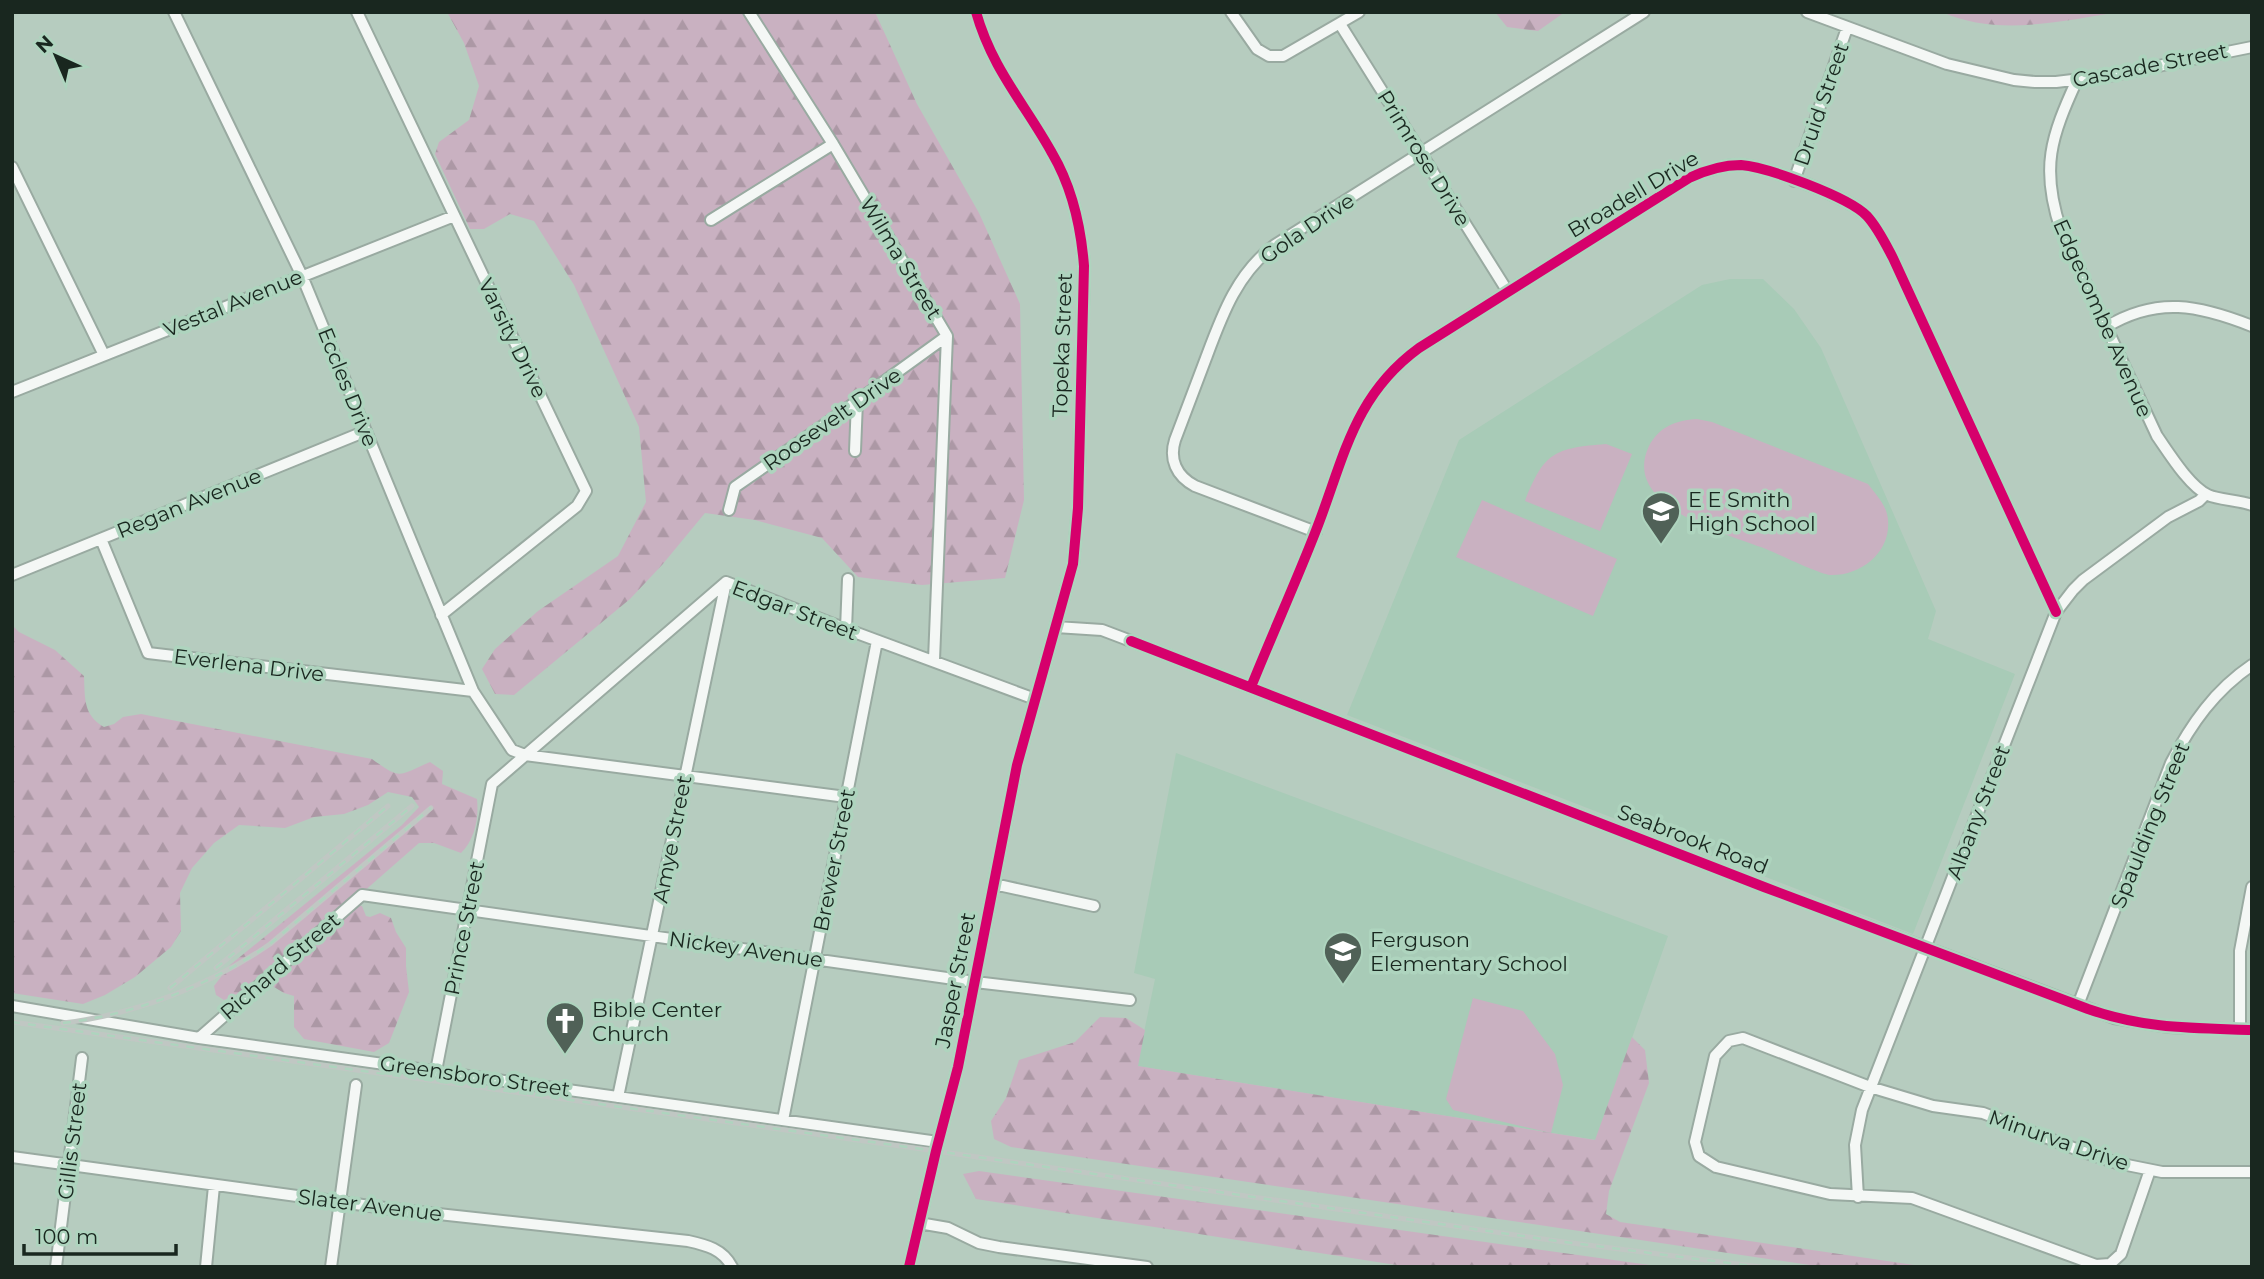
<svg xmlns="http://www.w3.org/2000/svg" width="2264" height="1279" font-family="Montserrat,sans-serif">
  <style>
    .built { fill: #a8cbb7 }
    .green { fill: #c9b1c1 }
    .forest { fill: url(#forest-firs) }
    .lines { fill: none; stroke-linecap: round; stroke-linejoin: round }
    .minor-casing { stroke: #99aaa1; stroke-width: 14 }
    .minor { stroke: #f4f7f5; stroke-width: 10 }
    .rail-casing { stroke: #c0c7c3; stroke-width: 5 }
    .rail { stroke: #aed4be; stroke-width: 2.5; stroke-dasharray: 8; stroke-linecap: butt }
    .cycleway-casing { stroke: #aed4be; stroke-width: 15 }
    .cycleway { stroke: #d6006c; stroke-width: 10 }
    .labels { text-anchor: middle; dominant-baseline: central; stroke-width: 7; stroke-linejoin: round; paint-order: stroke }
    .street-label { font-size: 21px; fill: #19271f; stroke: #aed4be }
    .poi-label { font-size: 21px; fill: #19271f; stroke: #aed4be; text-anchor: start }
  </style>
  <defs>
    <pattern id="forest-firs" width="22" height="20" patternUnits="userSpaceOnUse" patternTransform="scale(1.75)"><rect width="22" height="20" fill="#c9b1c1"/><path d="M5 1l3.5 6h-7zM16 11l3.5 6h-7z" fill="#ac98a5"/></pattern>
  </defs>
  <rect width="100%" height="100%" fill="#b6ccbf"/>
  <!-- built -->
  <path class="built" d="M1730,279H1763L1794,309L1821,348L1936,611L1928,639L2015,674L1913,934L1347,715L1459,440L1702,285Z
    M1176,753L1668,936L1596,1140L1137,1066L1155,979L1134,973Z"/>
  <!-- green -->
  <path class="green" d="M1697,419L1712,422L1868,484C1876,495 1887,505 1888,520C1891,552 1861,576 1830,575C1819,574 1778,554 1766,549C1727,534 1620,507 1649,446C1659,427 1676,420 1697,419Z
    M1606,444L1632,454L1600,531L1525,501C1544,452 1555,448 1606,444Z
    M1482,500L1617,559L1593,616L1456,557Z
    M1473,998L1523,1011L1555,1054L1563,1085L1551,1133L1453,1110L1446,1099Z"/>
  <!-- forest -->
  <path class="forest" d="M447,12H875L917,104L979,213L1020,304L1024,500L1005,578L922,585L858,577L822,538L755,520L705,513L662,565L630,599L514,695L495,694L482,669L495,649L538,611L618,556L646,502L639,427L574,285L534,221L510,214L484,229H470L435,154L439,142L469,120L479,86L464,43Z
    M1495,12H1565L1538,31L1507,27Z
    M1942,12H2119C2062,21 1997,37 1942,12Z
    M12,625L19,632L55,650L84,676C85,698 83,715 104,727L114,724L123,717L141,714L372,759C401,780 398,776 430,762L443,771L442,784L477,799C479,818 475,839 461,853L434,843H419L313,936L350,905L362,906L366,916L370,917L380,913L391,918L396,932L406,948V966L409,992L389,1043L374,1052L304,1039L294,1027V996L284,993L264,981L224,1000L216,995L214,986L230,965L402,825L419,807L412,797L388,792L368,805L344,814L314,817L285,828L239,825L214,843L192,868L180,893L181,931L171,947L135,977L105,995L83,1004L12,993Z
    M1100,1017L1126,1018L1145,1030L1138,1066L1595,1140L1632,1037L1645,1050L1649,1083L1609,1191L1606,1214L1620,1222L1928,1267H1823L1011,1147L994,1139L991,1121L1006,1098L1019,1060L1075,1042Z
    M979,1171L1664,1267H1409L976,1199L963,1174Z"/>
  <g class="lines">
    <!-- minor casing -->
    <g class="minor-casing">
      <path id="minor" d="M174,12L302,276L473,691L512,750L525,755L846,797
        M357,12L586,491L577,506L441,615
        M749,12L833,144L947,336L934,660
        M1231,12L1257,49L1269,56H1283L1359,12
        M1807,12L1947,64L2014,80L2035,82H2056L2114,75L2252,47
        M1340,24L1508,292
        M2077,80C2051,137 2040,168 2061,230L2157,436C2169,453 2189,486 2208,495C2219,500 2238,500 2252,505
        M12,167L104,355
        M1794,181L1847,28
        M711,220L833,144
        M2106,327C2157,296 2199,305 2252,326
        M12,392L454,216
        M855,451L857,401
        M729,510L735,487L824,425L947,336
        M1316,532L1195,486C1176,476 1169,459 1175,440C1185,413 1196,385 1206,358C1222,315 1237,273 1275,245L1644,12
        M101,539L148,653L473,691
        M12,575L366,431
        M1056,627L1102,630L1131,641L1764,887L2114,1018L2169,1027L2252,1030
        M846,629L848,579
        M1251,687C1272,635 1295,584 1315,533C1344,460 1352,397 1419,348L1689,178C1706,170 1722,165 1741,165C1767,167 1849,197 1867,216C1878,228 1885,243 1893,258L2056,612
        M994,884L1094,906
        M2078,1005L2171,763C2191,724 2215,690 2252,665
        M12,1006L199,1038L938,1142
        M2240,1029V951L2252,887
        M199,1038L362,895L975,982L1130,1000
        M436,1071L492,784L726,582L846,629L1035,699
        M618,1097L726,582
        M783,1120L877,641
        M12,1157L392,1209L688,1241C706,1245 723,1249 732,1267
        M2150,1170L2121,1254L2110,1264L2096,1265L1912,1198L1830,1194L1716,1167L1699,1156L1695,1142L1715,1056L1729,1041L1743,1038L1870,1087L1933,1106L1983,1113L2081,1151L2117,1163L2162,1172H2252
        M1858,1197L1855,1145L1862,1110L2056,612L2073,590L2083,580L2168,517L2199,501L2206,494
        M919,1223L948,1228L979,1243L999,1247L1147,1267
        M56,1267L82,1058
        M206,1267L214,1186
        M331,1267L356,1085
        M909,1267L936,1151L958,1067L1017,765L1073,564L1078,508L1084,266C1081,227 1072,187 1052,153C1025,104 992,69 976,12"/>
    </g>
    <!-- minor -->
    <use href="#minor" class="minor"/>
    <!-- rail casing -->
    <g class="rail-casing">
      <path id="rail" d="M216,968L412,806
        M170,988L388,806
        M12,1022L936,1151L1564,1242L1761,1267
        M63,1023C134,1015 211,985 270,944L431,808"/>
    </g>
    <!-- rail -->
    <use href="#rail" class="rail"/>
    <!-- cycleway casing -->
    <g class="cycleway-casing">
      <path id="cycleway" d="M1131,641L1764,887L2088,1009C2145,1029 2192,1028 2252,1030
        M1251,687C1272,635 1295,584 1315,533C1344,460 1352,397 1419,348L1689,178C1706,170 1722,165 1741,165C1767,167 1849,197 1867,216C1878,228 1885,243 1893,258L2056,612
        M909,1267L936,1151L958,1067L1017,765L1073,564L1078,508L1084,266C1081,227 1072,187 1052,153C1025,104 992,69 976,12"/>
    </g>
    <!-- cycleway -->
    <use href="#cycleway" class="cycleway"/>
  </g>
  <!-- icons -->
  <defs>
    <g id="school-pin" transform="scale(2.0125)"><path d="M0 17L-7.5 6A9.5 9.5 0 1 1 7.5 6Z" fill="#506157" stroke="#aed4be"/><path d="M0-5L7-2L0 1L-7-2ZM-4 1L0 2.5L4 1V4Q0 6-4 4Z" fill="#fff"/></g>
    <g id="church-pin" transform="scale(2.0125)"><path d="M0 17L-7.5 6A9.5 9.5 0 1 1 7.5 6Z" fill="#506157" stroke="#aed4be"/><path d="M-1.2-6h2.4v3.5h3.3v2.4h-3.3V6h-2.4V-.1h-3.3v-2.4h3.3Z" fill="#fff"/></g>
  </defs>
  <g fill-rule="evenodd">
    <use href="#school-pin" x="1661" y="511"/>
    <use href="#school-pin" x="1343" y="951"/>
    <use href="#church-pin" x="565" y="1021"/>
  </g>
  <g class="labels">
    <!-- street labels -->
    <g class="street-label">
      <text transform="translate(2150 65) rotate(-11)">Cascade Street</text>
      <text transform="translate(1821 104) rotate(-71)">Druid Street</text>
      <text transform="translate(1424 158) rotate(58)">Primrose Drive</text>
      <text transform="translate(1633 194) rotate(-31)">Broadell Drive</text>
      <text transform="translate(1307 228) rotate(-34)">Gola Drive</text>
      <text transform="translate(901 258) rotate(59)">Wilma Street</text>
      <text transform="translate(233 303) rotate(-22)">Vestal Avenue</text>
      <text transform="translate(2103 318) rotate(66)">Edgecombe Avenue</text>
      <text transform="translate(513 338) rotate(64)">Varsity Drive</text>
      <text transform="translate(1062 345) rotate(-88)">Topeka Street</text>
      <text transform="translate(348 387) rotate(68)">Eccles Drive</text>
      <text transform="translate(832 419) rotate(-35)">Roosevelt Drive</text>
      <text transform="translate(189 503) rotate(-22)">Regan Avenue</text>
      <text transform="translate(795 610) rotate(21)">Edgar Street</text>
      <text transform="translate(249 665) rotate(7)">Everlena Drive</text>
      <text transform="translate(1978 812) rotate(-69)">Albany Street</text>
      <text transform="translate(2150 825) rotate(-68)">Spaulding Street</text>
      <text transform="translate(672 839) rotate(-79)">Amye Street</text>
      <text transform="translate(1693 839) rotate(21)">Seabrook Road</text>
      <text transform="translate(834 860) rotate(-79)">Brewer Street</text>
      <text transform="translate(464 928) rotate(-79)">Prince Street</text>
      <text transform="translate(746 949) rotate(8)">Nickey Avenue</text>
      <text transform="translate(280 966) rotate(-41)">Richard Street</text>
      <text transform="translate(955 980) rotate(-79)">Jasper Street</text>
      <text transform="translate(475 1076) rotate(8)">Greensboro Street</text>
      <text transform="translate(2059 1140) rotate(19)">Minurva Drive</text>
      <text transform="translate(72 1141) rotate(-83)">Gillis Street</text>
      <text transform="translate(370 1205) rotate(7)">Slater Avenue</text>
    </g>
    <!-- poi labels -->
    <g class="poi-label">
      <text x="1688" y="499">E E Smith<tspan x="1688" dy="24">High School</tspan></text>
      <text x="1370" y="939">Ferguson<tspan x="1370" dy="24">Elementary School</tspan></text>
      <text x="592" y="1009">Bible Center<tspan x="592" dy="24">Church</tspan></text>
    </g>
  </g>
  <!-- border -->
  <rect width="2264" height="1279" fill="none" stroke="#19271f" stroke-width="28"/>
  <!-- north arrow -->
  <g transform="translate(56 56) rotate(316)" stroke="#aed4be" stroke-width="5" paint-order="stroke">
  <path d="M0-5L12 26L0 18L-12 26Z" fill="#19271f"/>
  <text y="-10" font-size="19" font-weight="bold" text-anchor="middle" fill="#19271f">N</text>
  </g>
  <!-- scale -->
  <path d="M24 1244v10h152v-10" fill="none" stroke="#19271f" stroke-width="3.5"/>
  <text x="35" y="1244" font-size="21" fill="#19271f" stroke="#aed4be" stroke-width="5" paint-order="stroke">100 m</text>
</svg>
